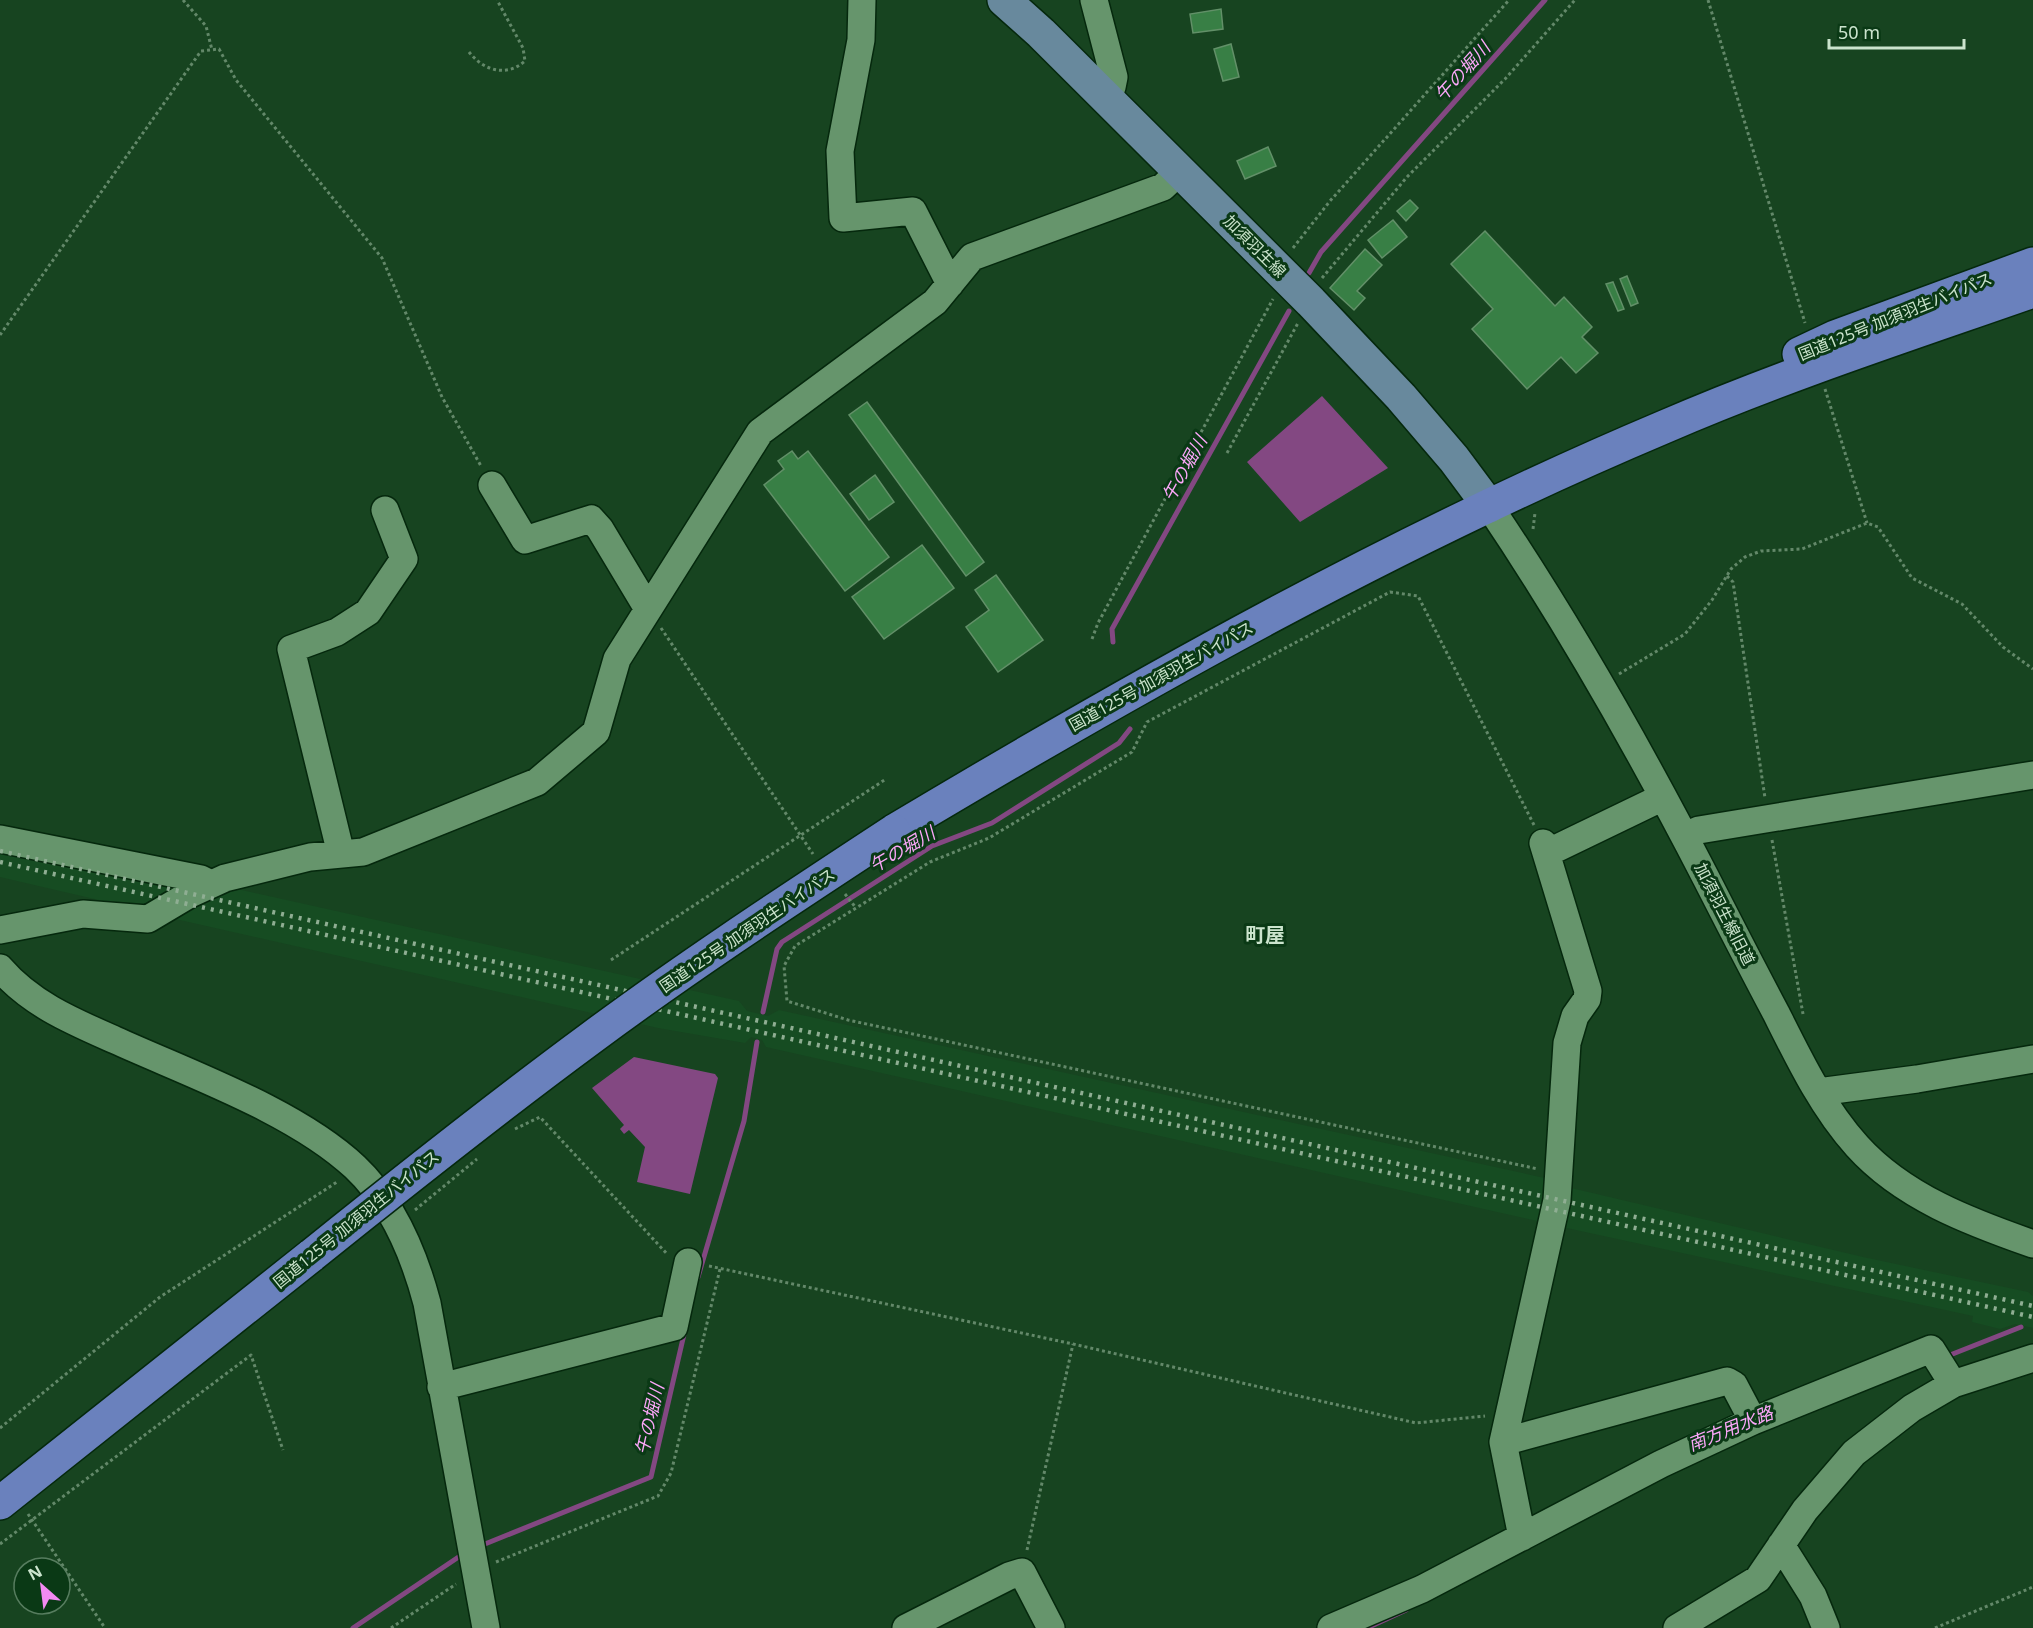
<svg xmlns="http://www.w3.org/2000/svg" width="2033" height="1628" font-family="'Noto Sans','Noto Sans JP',sans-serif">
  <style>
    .built { fill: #164c22 }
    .water { fill: #834882 }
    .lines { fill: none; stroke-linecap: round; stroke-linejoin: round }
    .stream { stroke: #834882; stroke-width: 5 }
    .building { fill: #387f45; stroke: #629068; stroke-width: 1.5 }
    .minor-casing { stroke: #05280d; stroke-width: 30 }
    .major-casing { stroke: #05280d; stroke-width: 36 }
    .highway-casing { stroke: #05280d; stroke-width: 36 }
    .path { stroke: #638869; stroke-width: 3; stroke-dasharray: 3 3; stroke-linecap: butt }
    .minor { stroke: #66956c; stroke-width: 27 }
    .major { stroke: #68899d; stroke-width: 33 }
    .highway { stroke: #6a81bd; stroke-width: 33 }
    .rail { stroke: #8fae93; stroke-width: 4.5; stroke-dasharray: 3 6; stroke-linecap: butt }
    .highway-bridge-casing { stroke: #05280d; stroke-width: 36; stroke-linecap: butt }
    .highway-bridge { stroke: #6a81bd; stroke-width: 33 }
    .labels { text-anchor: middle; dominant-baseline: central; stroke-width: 6; stroke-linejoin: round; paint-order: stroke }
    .street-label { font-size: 16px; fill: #cbe4cd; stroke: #0a3915 }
    .water-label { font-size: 18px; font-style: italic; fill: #fba7f9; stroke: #0a3915 }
    .quarter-label { font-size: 20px; font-weight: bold; fill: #cbe4cd; stroke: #0a3915 }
  </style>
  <rect width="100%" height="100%" fill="#174420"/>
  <!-- built -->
  <path class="built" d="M0,843L196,883L157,908L103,901L0,877Z
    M224,886L739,1001L747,1011L768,1016L779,1010L1554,1180L1546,1223L766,1047L762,1040L751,1037L745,1043L658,1028L171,918Z
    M1567,1187L1863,1257L2028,1292L2033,1296V1328L2015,1324L2000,1329L1972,1322L1973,1316L1562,1227Z"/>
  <!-- water -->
  <path class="water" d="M1322,396L1388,468L1300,522L1247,462Z
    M634,1057L715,1074L718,1078L690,1194L637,1182L645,1147L629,1130L624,1134L620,1129L624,1125L592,1088Z"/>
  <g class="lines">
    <!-- stream -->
    <path class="stream" d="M1309,273L1321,252L1545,0
      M1113,642L1112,629L1289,311
      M763,1012L777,949L782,942L932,846L992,823L1119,743L1130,729
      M698,1277L744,1121L757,1042
      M1945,1357L2021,1327
      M480,1546L651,1477L685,1330
      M353,1628L466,1552
      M1367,1628L1406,1610"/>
  </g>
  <!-- building -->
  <path class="building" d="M1221,9L1223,29L1193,33L1190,14Z
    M1231,44L1239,77L1223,81L1214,49Z
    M1268,147L1276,166L1245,179L1237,161Z
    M1410,200L1418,208L1406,221L1397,211Z
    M1393,220L1407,237L1382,258L1368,240Z
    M1485,231L1555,306L1564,297L1592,327L1582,337L1598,353L1576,373L1561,357L1527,389L1472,329L1493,309L1451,264Z
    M1365,249L1382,265L1357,291L1365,298L1354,310L1330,288Z
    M1627,276L1638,303L1631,306L1620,279Z
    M1613,282L1624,309L1618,311L1606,284Z
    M867,402L984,562L966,576L849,415Z
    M792,451L798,459L808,451L889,557L845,591L764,485L784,469L778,461Z
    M875,475L894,502L869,520L850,494Z
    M922,545L954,588L884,639L852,597Z
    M996,575L1043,640L998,672L966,627L989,610L975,590Z"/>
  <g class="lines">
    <!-- minor casing -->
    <g class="minor-casing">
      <path id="minor" d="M862,0L861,40L840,151L843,218L913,211L950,284
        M1094,0L1114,77L1112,87L1104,97
        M492,485L525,540L591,519L600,529L648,609
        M1489,506C1570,626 1640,750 1706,878C1729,923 1752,968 1776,1013C1799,1059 1822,1107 1857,1146C1903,1197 1970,1222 2033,1244
        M1685,836L1699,830L2033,775
        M0,839L201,879L211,884
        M1547,853L1663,797
        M341,854L291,649L337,632L368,612L404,559L385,510
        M0,930L83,914L148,919L190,894L225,878L310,857L363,852L537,782L596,732L617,659L760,432L935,302L972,257L1163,187L1180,171
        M0,968C31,1004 72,1021 115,1040C190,1074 295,1111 355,1167C392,1202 414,1254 427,1303L486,1628
        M1818,1092L1917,1079L2033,1059
        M441,1387L674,1327L688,1262
        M1503,1442L1557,1200L1567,1043L1575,1016L1587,999L1588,991L1543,843
        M1522,1537L1503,1442L1727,1381L1734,1385L1753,1421
        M1781,1545L1813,1596L1826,1628
        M906,1628L1009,1576L1022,1572L1051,1628
        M1331,1628L1422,1589L1661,1464L1753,1421L1931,1349L1953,1384
        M1677,1628L1758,1579L1805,1510L1854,1453L1912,1408L1953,1384L2033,1358"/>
    </g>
    <!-- major casing -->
    <g class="major-casing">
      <path id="major" d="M1004,0L1041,33L1311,302L1401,397L1454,459L1489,506"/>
    </g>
    <!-- highway casing -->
    <g class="highway-casing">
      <path id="highway" d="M1799,354L1835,337L2033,264
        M894,831C1143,682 1396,540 1664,427C1784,375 1910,334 2033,291
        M0,1503L312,1255"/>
    </g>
    <!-- path -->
    <path class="path" d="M183,0L206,26L212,50
      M1708,0L1805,323
      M469,52C483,70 506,78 525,61L523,48L497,0
      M1293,248L1330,201L1509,0
      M1322,278L1407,177L1505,79L1575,0
      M0,335L201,51L219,49L236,80L382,258L442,397L481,466
      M1825,389L1867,523
      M1227,453L1298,323
      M1533,529L1535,513
      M1727,576L1733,582L1765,798
      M661,628L813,854
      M1092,639L1098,623L1273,299
      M1619,674L1685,634L1712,600L1731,569L1745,557L1761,551L1802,549L1867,523L1878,527L1912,578L1962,604L2003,647L2033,669
      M1534,825L1418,596L1390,592L1147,722L1132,752L989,838L930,862L795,946L784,966L787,1001L848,1020L1538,1169
      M1772,840L1803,1014
      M845,894L856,908
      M611,960L886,779
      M515,1129L540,1117L668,1255
      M415,1210L477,1159
      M709,1266L1073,1344L1416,1423L1485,1416
      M0,1428L160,1297L337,1182
      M28,1514L105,1628
      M0,1544L251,1355L283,1450
      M1027,1550L1073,1344
      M496,1562L658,1496L671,1473L720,1269
      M391,1628L456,1584
      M1935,1628L2033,1587"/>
    <!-- minor -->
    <use href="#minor" class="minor"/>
    <!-- major -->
    <use href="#major" class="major"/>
    <!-- highway -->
    <use href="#highway" class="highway"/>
    <!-- rail -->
    <path class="rail" d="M0,851L2033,1306
      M0,862L2033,1317"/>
    <!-- highway-bridge casing -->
    <g class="highway-bridge-casing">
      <path id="highway-bridge" d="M312,1255C404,1181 496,1108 591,1038C689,965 792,898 894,831"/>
    </g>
    <!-- highway-bridge -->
    <use href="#highway-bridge" class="highway-bridge"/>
  </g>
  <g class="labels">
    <!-- street labels -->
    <g class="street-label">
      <text transform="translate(1255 246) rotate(45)">加須羽生線</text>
      <text transform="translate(1895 316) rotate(-22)">国道125号 加須羽生バイパス</text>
      <text transform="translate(1161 676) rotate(-29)">国道125号 加須羽生バイパス</text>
      <text transform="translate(1725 914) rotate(63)">加須羽生線旧道</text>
      <text transform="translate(747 930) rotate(-34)">国道125号 加須羽生バイパス</text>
      <text transform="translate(356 1219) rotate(-39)">国道125号 加須羽生バイパス</text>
    </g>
    <!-- water labels -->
    <g class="water-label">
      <text transform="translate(1462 71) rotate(-48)">午の堀川</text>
      <text transform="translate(1184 468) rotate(-61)">午の堀川</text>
      <text transform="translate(902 849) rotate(-30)">午の堀川</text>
      <text transform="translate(649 1419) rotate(-77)">午の堀川</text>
      <text transform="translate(1730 1428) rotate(-22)">南方用水路</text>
    </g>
    <!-- quarter labels -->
    <g class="quarter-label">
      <text x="1265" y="934">町屋</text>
    </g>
  </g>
  <!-- north arrow -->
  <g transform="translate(42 1586) rotate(332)"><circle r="28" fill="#0a3915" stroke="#577d5f" stroke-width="1.5"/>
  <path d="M0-4.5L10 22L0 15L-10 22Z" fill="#f38af2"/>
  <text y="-9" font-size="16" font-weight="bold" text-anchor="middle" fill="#cbe4cd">N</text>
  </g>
  <!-- scale -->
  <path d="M1829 39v9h135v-9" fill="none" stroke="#cbe4cd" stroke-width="3"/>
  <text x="1838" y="39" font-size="18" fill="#cbe4cd" stroke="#0a3915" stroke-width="4.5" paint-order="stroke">50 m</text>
</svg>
